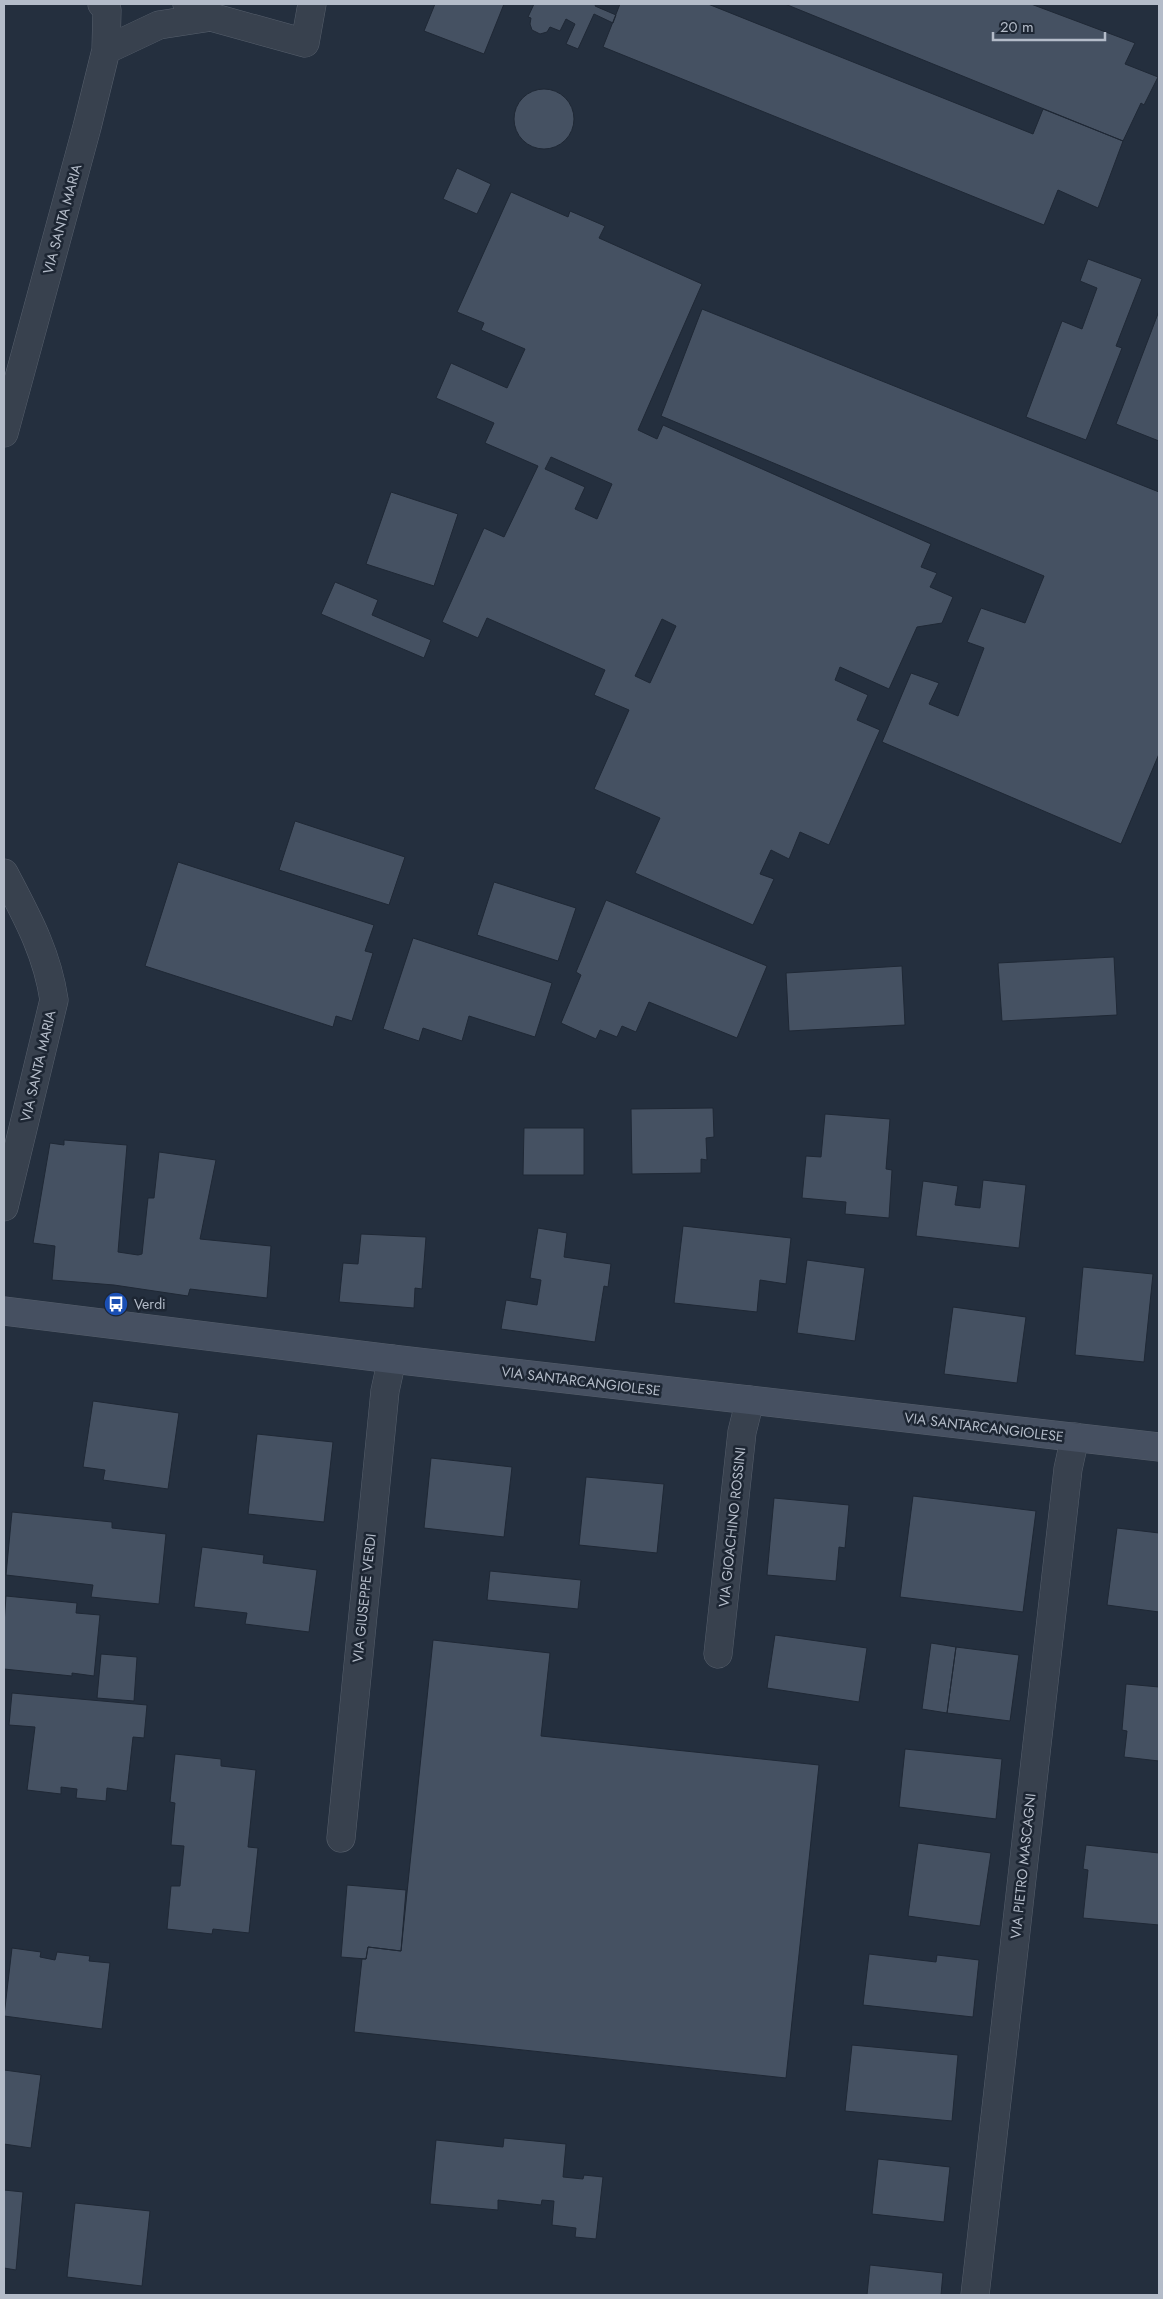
<svg xmlns="http://www.w3.org/2000/svg" width="1163" height="2299" font-family="Jost,sans-serif">
  <style>
    .building { fill: #455162; stroke: #1f2835; fill-rule: evenodd }
    .lines { fill: none; stroke-linecap: round; stroke-linejoin: round }
    .minor-casing { stroke: #565f6c; stroke-width: 29 }
    .secondary-casing { stroke: #565f6c; stroke-width: 29 }
    .minor { stroke: #38414e; stroke-width: 28 }
    .secondary { stroke: #465061; stroke-width: 28 }
    .labels { text-anchor: middle; dominant-baseline: central; stroke-width: 5; stroke-linejoin: round; paint-order: stroke }
    .street-label { font-size: 14px; fill: #b4bcc9; stroke: #1d2633 }
    .poi-label { font-size: 14px; fill: #b4bcc9; stroke: #1d2633; text-anchor: start }
  </style>
  <rect width="100%" height="100%" fill="#242f3e"/>
  <!-- building -->
  <path class="building" d="M435,4H504L484,54L424,31Z
    M534,4H596L595,6L616,15L613,23L594,14L578,49L566,44L575,24L566,19L560,31L550,27L547,32L540,34L532,30L530,24L531,18L528,17Z
    M620,4H708L1033,134L1043,109L1123,141L1098,208L1058,190L1044,225L603,47Z
    M785,4H1031L1135,43L1125,64L1158,77L1144,105L1141,103L1123,141Z
    M514 119a30 30 0 1 1 60 0a30 30 0 1 1-60 0Z
    M457,168L491,184L477,214L443,199Z
    M511,192L568,217L570,211L605,226L599,238L702,284L638,430L657,439L663,425L931,544L921,567L937,573L930,587L953,597L942,623L917,627L889,689L840,667L835,680L868,695L857,720L880,730L829,845L800,832L789,859L771,850L760,874L774,879L753,925L635,873L660,818L594,789L629,710L594,695L605,670L487,618L478,638L442,622L484,528L504,537L538,466L485,443L494,423L436,398L451,363L507,388L525,349L481,330L484,323L457,312ZM551,457L612,484L597,519L575,509L585,487L545,469ZM662,619L676,626L650,683L635,676Z
    M1088,259L1142,279L1116,346L1122,348L1086,440L1026,417L1062,321L1082,329L1097,288L1080,281Z
    M702,309L1159,492V754L1121,844L882,742L911,673L939,683L929,704L958,716L984,648L967,642L981,608L1025,623L1044,576L661,416Z
    M1159,311V441L1116,424Z
    M391,492L458,514L434,586L366,564Z
    M335,582L378,600L372,615L431,640L424,658L321,614Z
    M295,821L405,857L389,905L279,870Z
    M178,862L374,925L365,951L373,953L352,1021L336,1016L333,1027L145,966Z
    M494,882L576,908L558,961L477,935Z
    M606,900L767,966L737,1038L649,1002L636,1032L622,1026L617,1037L600,1030L596,1039L561,1023L581,975L576,972Z
    M413,938L552,983L535,1037L469,1016L462,1041L423,1028L419,1041L383,1029Z
    M1114,957L1117,1015L1002,1021L998,963Z
    M902,966L905,1025L789,1031L786,973Z
    M713,1108L714,1137L706,1138L707,1160L701,1159V1173L632,1174L631,1109Z
    M825,1114L890,1119L886,1169L892,1170L889,1218L845,1214L846,1202L802,1198L806,1156L821,1157Z
    M524,1128H584V1175H523Z
    M64,1140L127,1145L118,1252L138,1255L142,1254L148,1198H154L159,1152L216,1160L200,1239L271,1246L267,1298L190,1289L188,1296L114,1285L52,1280L55,1246L33,1243L50,1143L64,1145Z
    M983,1180L1026,1185L1019,1248L916,1236L923,1181L958,1186L955,1205L980,1208Z
    M683,1226L791,1238L786,1284L760,1280L757,1312L674,1303Z
    M538,1228L567,1233L564,1257L611,1264L608,1287L604,1286L595,1342L501,1329L506,1300L537,1305L541,1280L530,1278Z
    M361,1234L426,1237L422,1289L415,1288L414,1308L339,1302L343,1263L358,1264Z
    M807,1260L865,1268L855,1341L797,1333Z
    M1083,1267L1153,1274L1144,1362L1075,1355Z
    M953,1307L1026,1317L1017,1383L944,1374Z
    M93,1401L179,1413L168,1489L103,1480L105,1470L83,1467Z
    M257,1434L333,1442L324,1522L248,1514Z
    M431,1458L512,1467L504,1537L424,1528Z
    M586,1477L664,1484L657,1553L579,1545Z
    M913,1496L1036,1511L1023,1612L900,1597Z
    M774,1498L849,1505L845,1548L839,1547L836,1581L767,1575Z
    M12,1512L112,1522V1528L166,1534L159,1604L91,1597L93,1585L6,1575Z
    M1117,1528L1159,1533V1612L1107,1605Z
    M202,1547L264,1555L263,1563L317,1570L309,1632L245,1624L247,1613L194,1607Z
    M490,1571L581,1580L578,1609L487,1600Z
    M6,1596L77,1603L76,1613L100,1615L94,1676L72,1673V1676L4,1669V1624Z
    M775,1635L867,1648L859,1702L767,1688Z
    M433,1640L550,1653L541,1736L819,1765L786,2078L354,2032L362,1959H366L368,1947L401,1951Z
    M931,1643L956,1647L947,1713L922,1709Z
    M956,1647L1019,1655L1010,1721L947,1713Z
    M101,1654L137,1657L134,1701L97,1698Z
    M1126,1684L1159,1687V1761L1124,1757L1127,1731L1122,1730Z
    M12,1693L147,1705L144,1738L133,1737L127,1791L107,1788L106,1801L76,1798L77,1789L61,1787V1794L27,1790L35,1727L9,1725Z
    M905,1749L1002,1759L996,1819L899,1807Z
    M175,1754L221,1759V1766L256,1770L248,1847L258,1848L249,1933L213,1929L212,1934L167,1929L171,1886H180L184,1846L171,1845L175,1803L170,1802Z
    M918,1843L991,1853L980,1926L908,1916Z
    M1086,1845L1159,1853V1925L1083,1918L1088,1870L1083,1869Z
    M347,1885L406,1890L401,1951L368,1947L366,1959L341,1957Z
    M12,1948L41,1952L40,1957L55,1960L57,1952L90,1956L89,1961L110,1963L102,2029L4,2016Z
    M869,1954L936,1962L937,1955L979,1960L973,2017L863,2005Z
    M852,2045L958,2055L952,2121L845,2111Z
    M4,2070L41,2075L31,2148L4,2144Z
    M504,2138L566,2144L563,2177L583,2179L584,2175L603,2177L596,2239L575,2237L576,2228L552,2225L554,2201L542,2200L541,2205L498,2200V2210L430,2204L436,2140L503,2147Z
    M878,2159L950,2167L944,2222L872,2214Z
    M4,2190L23,2192L16,2270L4,2268Z
    M75,2203L150,2211L142,2286L67,2277Z
    M870,2265L943,2273L941,2295H867Z"/>
  <g class="lines">
    <!-- minor casing -->
    <g class="minor-casing">
      <path id="minor" d="M187,4L211,17L305,43L312,4
        M106,50L159,25L211,17
        M4,433L87,127L106,50L107,10L102,4
        M4,873C26,915 47,952 54,1000L4,1207
        M718,1654L742,1432L750,1400
        M341,1838L385,1391L392,1359
        M975,2295L1068,1469L1075,1437"/>
    </g>
    <!-- secondary casing -->
    <g class="secondary-casing">
      <path id="secondary" d="M4,1311L392,1359L1159,1447"/>
    </g>
    <!-- minor -->
    <use href="#minor" class="minor"/>
    <!-- secondary -->
    <use href="#secondary" class="secondary"/>
  </g>
  <!-- icons -->
  <defs>
    <g id="bus-disc" transform="scale(1.25)"><circle r="9.5" fill="#1a4fb4" stroke="#1d2633"/><path d="M-5-6H5V4H4V6H2V4H-2V6H-4V4H-5ZM-3.5-4V0h7V-4ZM-3.5 1.2v1.5H-2V1.2ZM2 1.2v1.5H3.5V1.2Z" fill="#fff"/></g>
  </defs>
  <g fill-rule="evenodd">
    <use href="#bus-disc" x="116" y="1304"/>
  </g>
  <g class="labels">
    <!-- street labels -->
    <g class="street-label">
      <text transform="translate(62 219) rotate(-75)">VIA SANTA MARIA</text>
      <text transform="translate(38 1066) rotate(-77)">VIA SANTA MARIA</text>
      <text transform="translate(581 1381) rotate(7)">VIA SANTARCANGIOLESE</text>
      <text transform="translate(984 1427) rotate(7)">VIA SANTARCANGIOLESE</text>
      <text transform="translate(732 1527) rotate(-84)">VIA GIOACHINO ROSSINI</text>
      <text transform="translate(364 1598) rotate(-84)">VIA GIUSEPPE VERDI</text>
      <text transform="translate(1023 1866) rotate(-84)">VIA PIETRO MASCAGNI</text>
    </g>
    <!-- poi labels -->
    <g class="poi-label">
      <text x="134" y="1304">Verdi</text>
    </g>
  </g>
  <!-- border -->
  <rect width="1163" height="2299" fill="none" stroke="#b4bcc9" stroke-width="10"/>
  <!-- scale -->
  <path d="M993 32v8h112v-8" fill="none" stroke="#b4bcc9" stroke-width="2.5"/>
  <text x="1000" y="32" font-size="15" fill="#b4bcc9" stroke="#1d2633" stroke-width="4" paint-order="stroke">20 m</text>
</svg>
